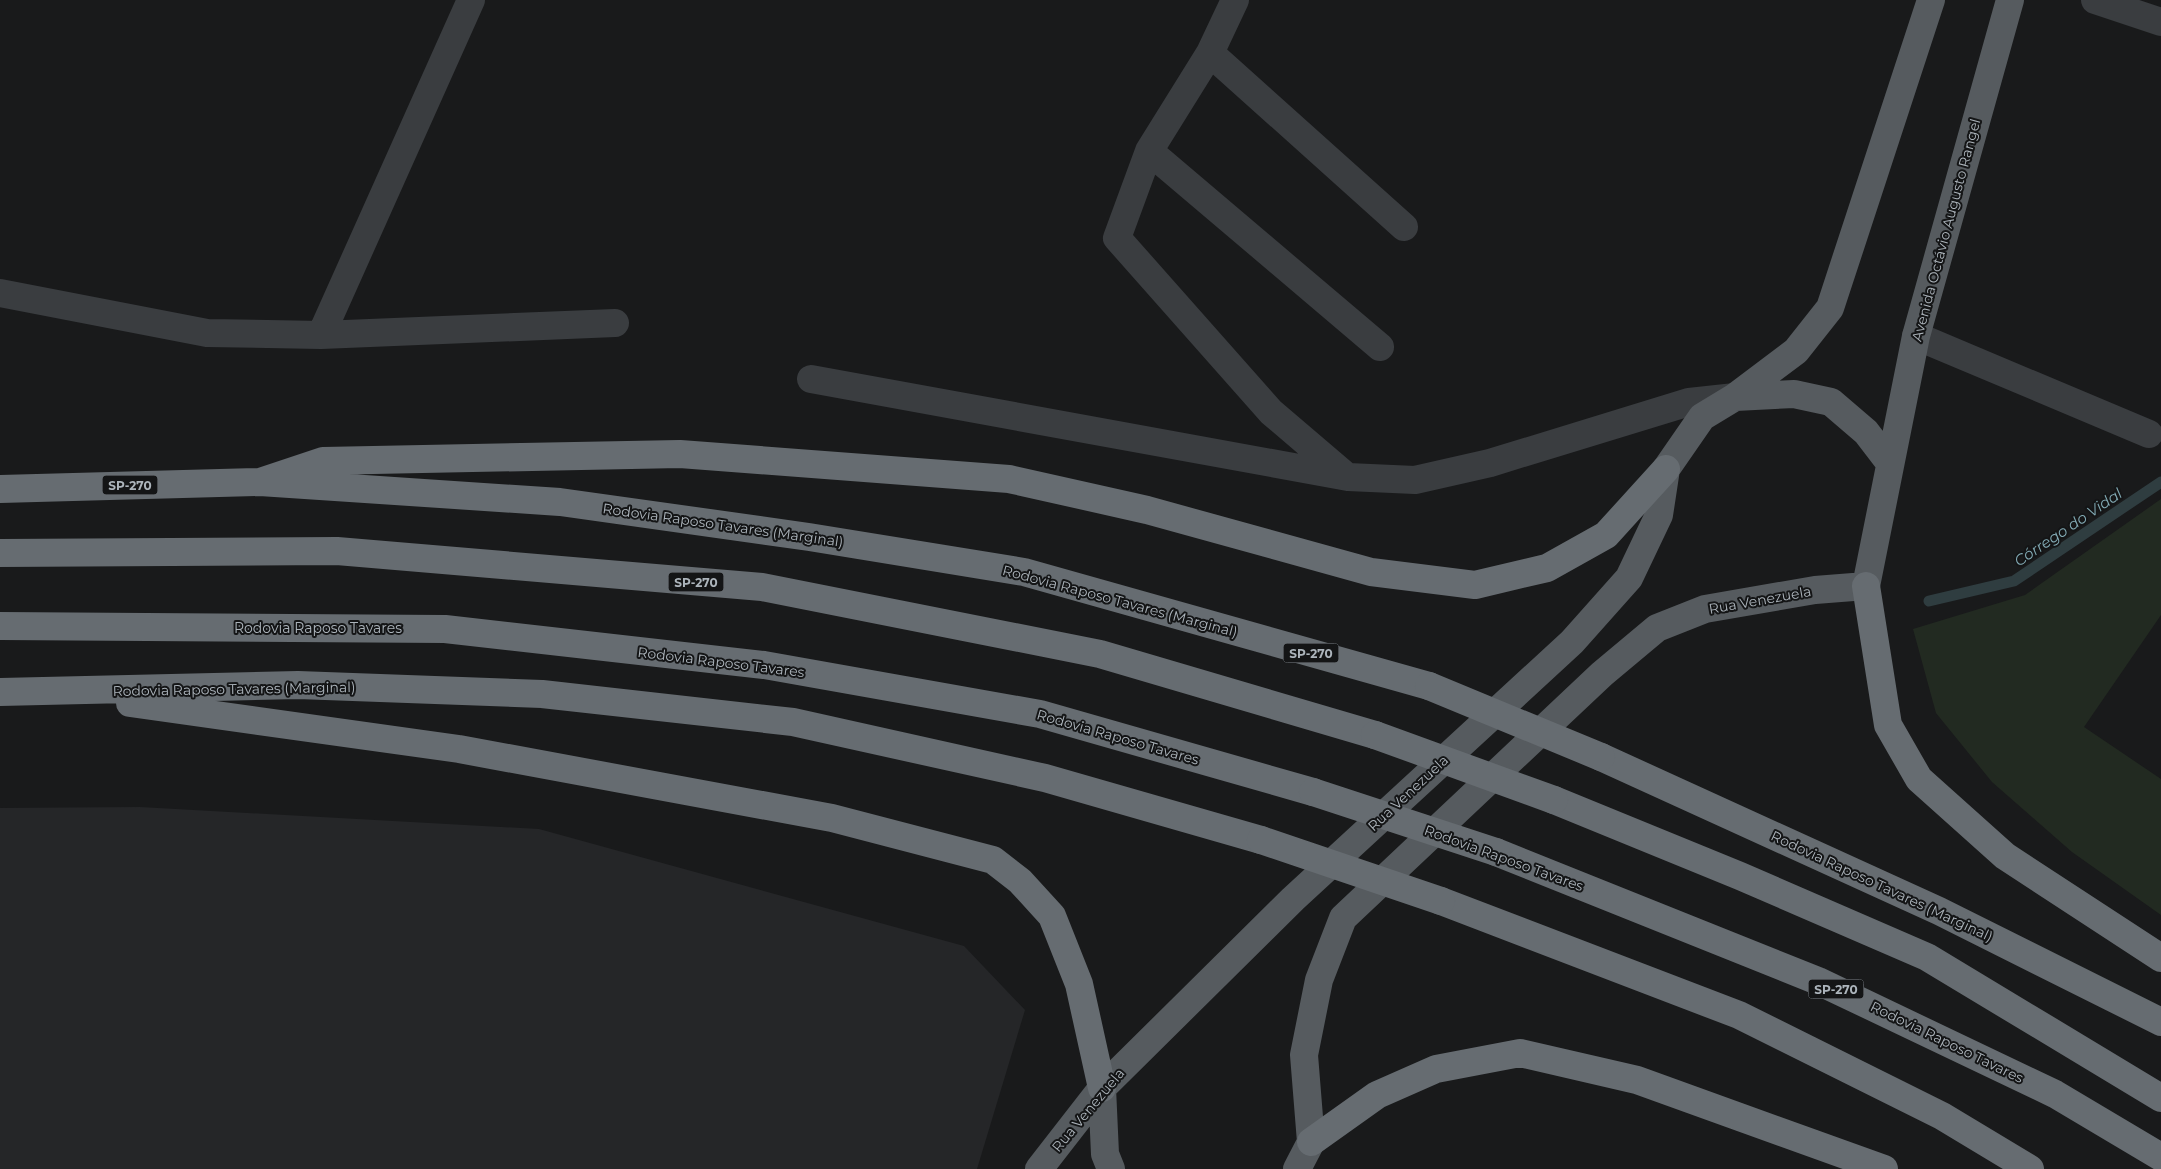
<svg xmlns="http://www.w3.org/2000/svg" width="2161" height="1169" font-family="Montserrat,sans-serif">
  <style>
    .built { fill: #252628 }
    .green { fill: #222a21 }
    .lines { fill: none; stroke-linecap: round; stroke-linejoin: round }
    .stream { stroke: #2f3d40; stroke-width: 11 }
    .minor { stroke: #3a3d40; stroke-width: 28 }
    .major { stroke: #565b5f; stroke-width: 28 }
    .highway { stroke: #666c71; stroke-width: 28 }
    .highway-bridge { stroke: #666c71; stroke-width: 28 }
    .labels { text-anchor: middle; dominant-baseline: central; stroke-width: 4; stroke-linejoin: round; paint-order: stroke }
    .shield { fill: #141516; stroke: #7e848a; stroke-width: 1 }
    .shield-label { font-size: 12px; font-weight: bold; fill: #acb4bb }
    .street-label { font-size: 14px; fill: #acb4bb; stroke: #141516 }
    .water-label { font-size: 15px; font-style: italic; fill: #83abb5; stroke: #141516 }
  </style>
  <rect width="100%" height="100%" fill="#191a1b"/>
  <!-- built -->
  <path class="built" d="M140,807L539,829L964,946L1025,1010L977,1169H0V808Z"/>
  <!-- green -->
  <path class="green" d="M2161,499V615L2084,727L2161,779V915L2072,852L1992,782L1936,713L1913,629L2025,595Z"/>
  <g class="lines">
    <!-- stream -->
    <path class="stream" d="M1929,601L2014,581L2161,482"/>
    <!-- minor -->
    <path class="minor" d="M1235,0L1210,53L1149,151L1117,238L1271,412L1346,476
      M2095,0L2161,22
      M1210,53L1404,227
      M1149,151L1380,347
      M0,293L207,333L321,335L471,0
      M321,335L615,323
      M1916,336L2149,434
      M811,379L1348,477L1415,480L1490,463L1689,402L1735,397"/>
    <!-- major -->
    <path class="major" d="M1735,397L1794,394L1831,402L1866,432L1889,462
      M1102,1088L1105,1154L1111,1169
      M1039,1169L1102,1088L1293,899L1572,642L1629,578L1659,515L1666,469L1702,417L1735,397L1796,351L1830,308L1931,0
      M1297,1169L1311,1142L1304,1055L1319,980L1343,918L1602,674L1657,628L1705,609L1815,590L1866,586L1916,336L2010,0"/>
    <!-- highway -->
    <path class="highway" d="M260,482L323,461L680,454L1009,479L1147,510L1371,572L1475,585L1547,568L1606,535L1666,469
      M0,489L260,482L560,502L809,537L1024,572L1429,686
      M0,553L337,551L762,587L1100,654L1375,735
      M1866,586L1888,725L1919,779L2005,856L2161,958
      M0,626L445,629L764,665L1040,714L1313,792
      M0,692L298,685L542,694L793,722L1045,778L1261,840
      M130,703L459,749L832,818L993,860L1020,881L1052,916L1079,984L1102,1088
      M1601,757L1939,911L2161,1022
      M1554,800L1740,876L1927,957L2161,1098
      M1496,852L1818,981L2055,1094L2161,1157
      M1441,901L1739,1015L1942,1116L2030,1169
      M1311,1142L1377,1095L1436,1069L1520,1053L1637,1080L1884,1169"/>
    <!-- highway-bridge -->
    <path class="highway-bridge" d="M1429,686L1601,757
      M1375,735L1554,800
      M1313,792L1496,852
      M1261,840L1441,901"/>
  </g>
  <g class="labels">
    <!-- shield labels -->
    <g class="shield">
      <rect x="102.5" y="475.5" width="55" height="19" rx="4"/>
      <rect x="668.5" y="572.5" width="55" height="19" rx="4"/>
      <rect x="1283.5" y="643.5" width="55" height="19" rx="4"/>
      <rect x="1808.5" y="979.5" width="55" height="19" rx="4"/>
    </g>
    <g class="shield-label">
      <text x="130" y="485">SP-270</text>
      <text x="696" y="582">SP-270</text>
      <text x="1311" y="653">SP-270</text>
      <text x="1836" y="989">SP-270</text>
    </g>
    <!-- street labels -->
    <g class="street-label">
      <text transform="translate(1946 230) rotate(-75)">Avenida Octávio Augusto Rangel</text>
      <text transform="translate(723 525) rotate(8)">Rodovia Raposo Tavares (Marginal)</text>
      <text transform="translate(1760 600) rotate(-10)">Rua Venezuela</text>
      <text transform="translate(1120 601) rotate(15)">Rodovia Raposo Tavares (Marginal)</text>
      <text x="318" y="628">Rodovia Raposo Tavares</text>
      <text transform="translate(721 662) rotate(7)">Rodovia Raposo Tavares</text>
      <text transform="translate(234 689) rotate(-1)">Rodovia Raposo Tavares (Marginal)</text>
      <text transform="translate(1118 737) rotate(16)">Rodovia Raposo Tavares</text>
      <text transform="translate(1408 793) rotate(-43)">Rua Venezuela</text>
      <text transform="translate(1504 858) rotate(20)">Rodovia Raposo Tavares</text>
      <text transform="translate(1882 886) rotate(25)">Rodovia Raposo Tavares (Marginal)</text>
      <text transform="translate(1947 1042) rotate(26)">Rodovia Raposo Tavares</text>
      <text transform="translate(1088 1110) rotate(-50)">Rua Venezuela</text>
    </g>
    <!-- water labels -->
    <g class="water-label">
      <text transform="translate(2068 527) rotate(-34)">Córrego do Vidal</text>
    </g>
  </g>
</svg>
